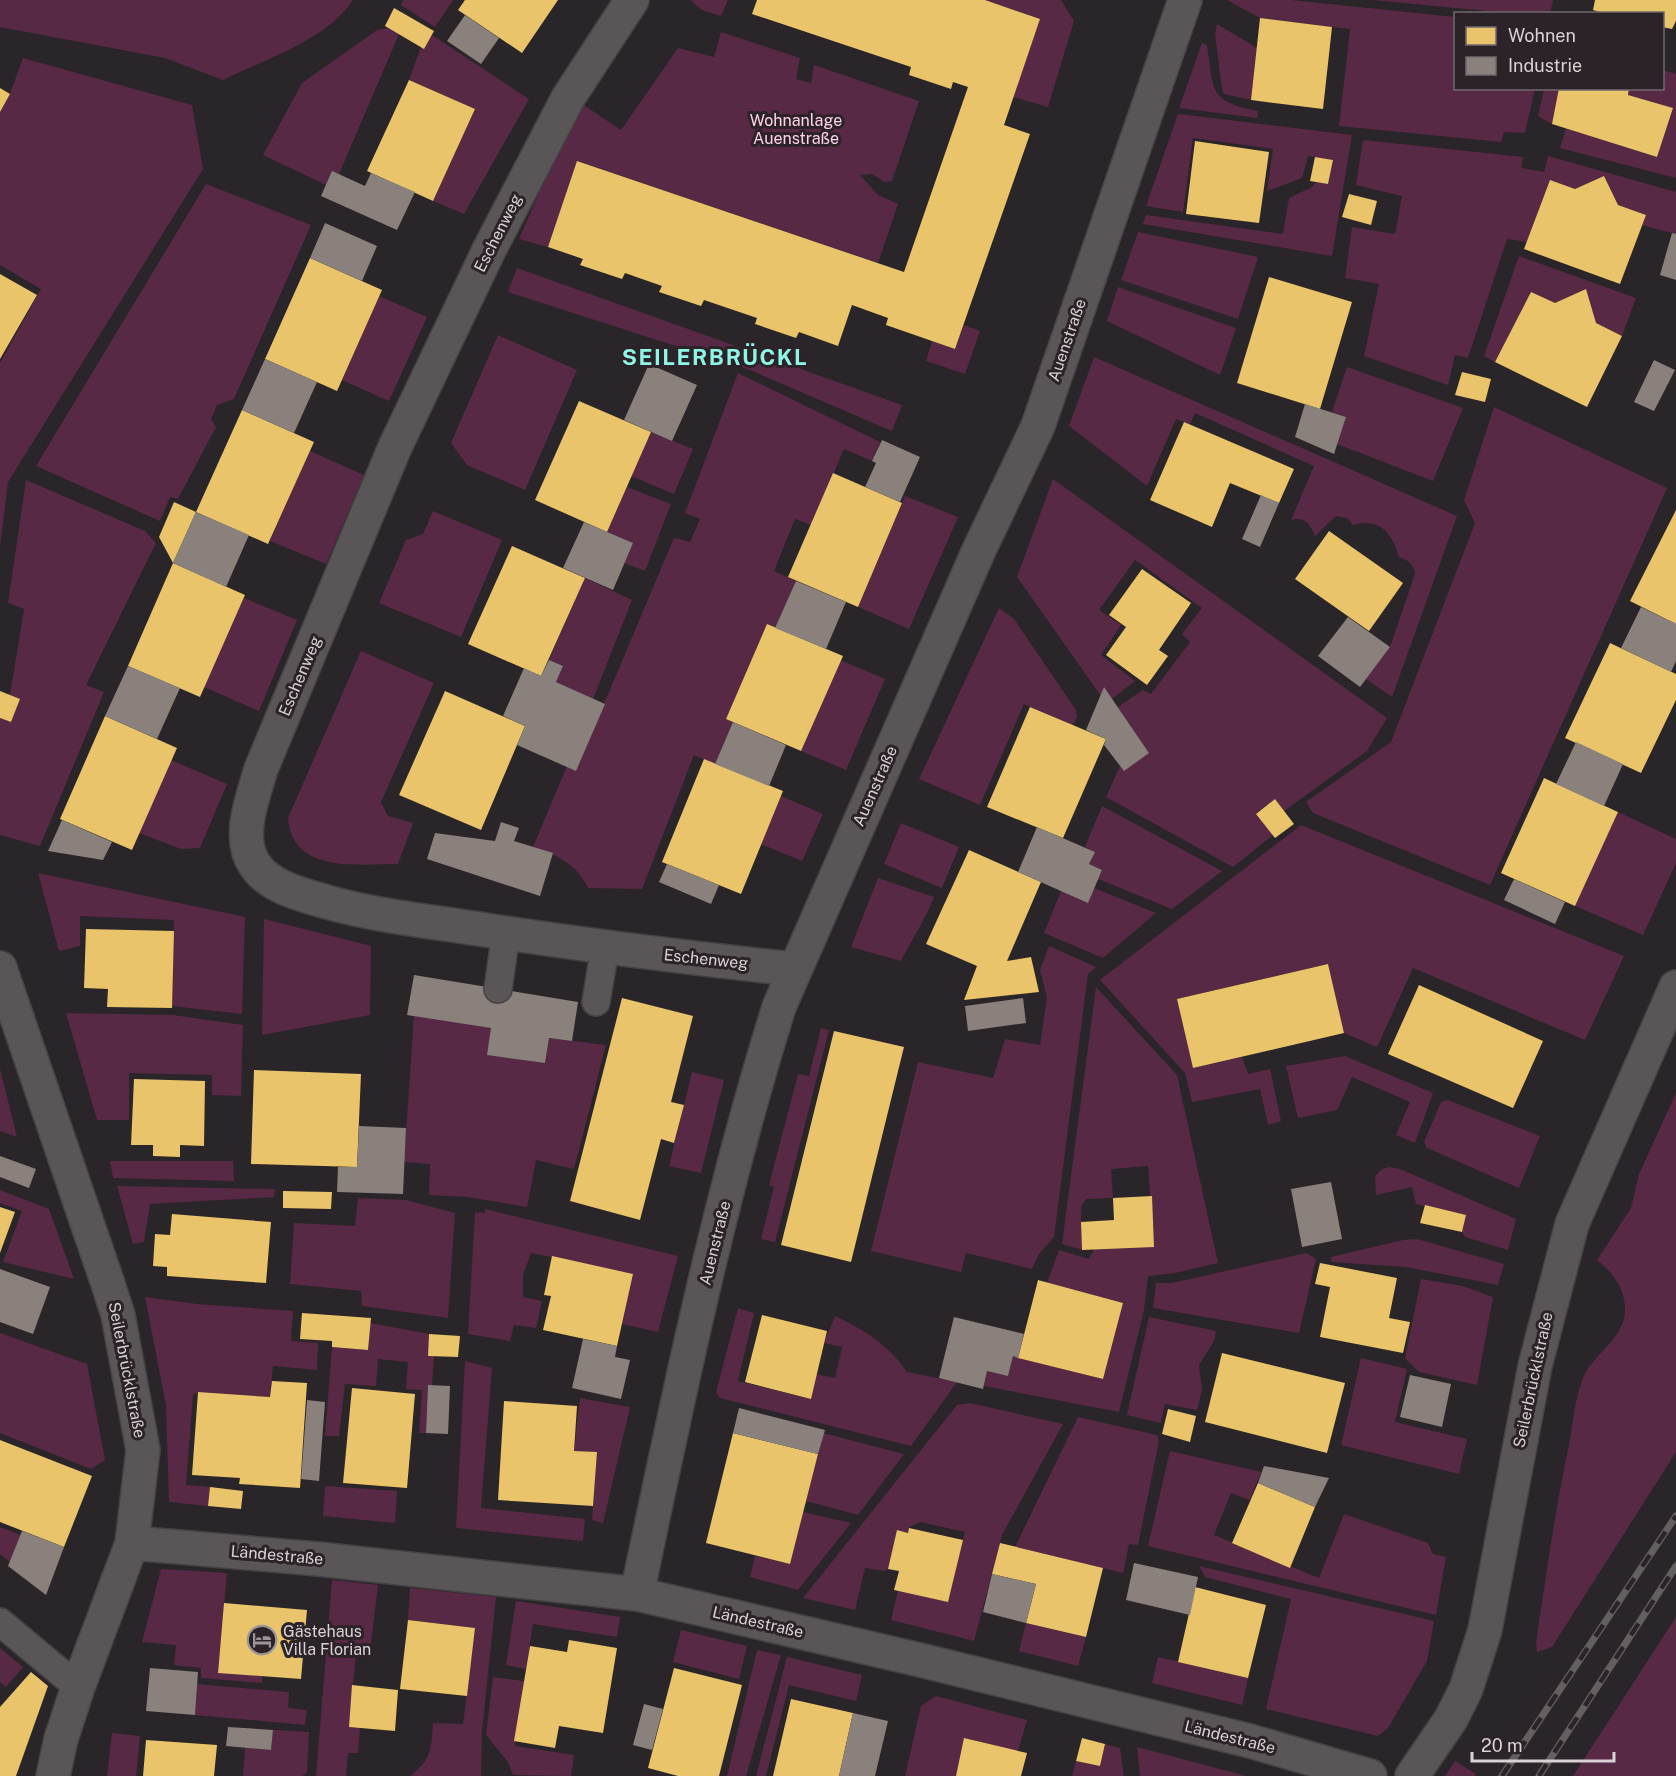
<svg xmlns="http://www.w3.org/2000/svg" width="1676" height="1776" font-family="'Public Sans',sans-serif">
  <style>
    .green { fill: #572945 }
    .homes { fill: #e9c46a }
    .industry { fill: #8a817c }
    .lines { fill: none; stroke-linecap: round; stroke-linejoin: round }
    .service-casing { stroke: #454244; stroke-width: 30 }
    .minor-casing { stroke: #454244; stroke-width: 36 }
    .service { stroke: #5a5658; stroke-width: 27 }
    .minor { stroke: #5a5658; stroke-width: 33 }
    .rail-casing { stroke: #646062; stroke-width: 7 }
    .rail { stroke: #2c2328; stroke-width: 4.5; stroke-dasharray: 14; stroke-linecap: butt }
    .labels { text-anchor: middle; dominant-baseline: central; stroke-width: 6; stroke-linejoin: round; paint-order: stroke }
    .park-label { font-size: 16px; fill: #fed2e9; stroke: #2c2328 }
    .street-label { font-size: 16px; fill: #d8d2d5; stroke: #2c2328 }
    .poi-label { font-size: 16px; fill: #d8d2d5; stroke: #2c2328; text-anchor: start }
    .district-label { font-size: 22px; font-weight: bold; letter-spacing: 1.5px; fill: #8ff6e6; stroke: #2c2328 }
  </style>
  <rect width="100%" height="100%" fill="#2a2528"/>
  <!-- green -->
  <path class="green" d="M0,0H353C328,39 264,60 223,80L165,58L0,27Z
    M403,0H453L435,27L401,5Z
    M690,0H728L721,16L702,10Z
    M985,0H1061L1074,21L1048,107L1013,97L1040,19Z
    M1227,0H1291L1455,17L1456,88L1535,89L1525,133L1504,132L1501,142L1339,126L1350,29L1260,18Z
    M1373,0H1553L1550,13H1507Z
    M1217,24L1257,48L1251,100L1224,94L1222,89L1215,34Z
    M388,28L399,34L339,174L326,185L263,155L302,83L377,30Z
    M721,32L800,58L796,79L811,83L814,65L919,101L892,181L885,182L872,174L860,175L878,195L898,204L878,263L578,161L548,247L519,239L564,135L582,104L621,130L678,48L714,57Z
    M432,35L529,99L464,214L433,201L475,109L409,80L421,47L424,48Z
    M1202,43L1207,45C1214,91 1208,101 1258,111L1257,118L1179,108Z
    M23,58L192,105L203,169L8,482L0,547V363L41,289L0,265V112L10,94Z
    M1663,70L1676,74V178L1560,148L1566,128L1657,157L1673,108L1628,95L1629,89L1662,88Z
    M1544,89H1559L1552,124L1538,116Z
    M1178,114L1352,135L1332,256L1143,224L1146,215L1283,234L1289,198L1312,187L1316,182L1328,184L1333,160L1308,156L1302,178L1267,191L1273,149L1193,138L1183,212L1146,206Z
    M1363,140L1523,157L1521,168L1544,172L1548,156L1676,192V234L1642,225L1646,215L1618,205L1604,176L1575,189L1550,180L1527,242L1507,239L1468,358L1455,355L1448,385L1364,356L1379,284L1345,278L1352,227L1395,234L1402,196L1356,185Z
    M206,184L311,225L234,399L217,405L211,419L216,427L178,499L170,497L160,521L36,466Z
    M1138,232L1258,257L1238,319L1121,280Z
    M1519,256L1636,298L1622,336L1531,292L1495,362L1484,356Z
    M517,268L902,405L892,431L750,370L508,292Z
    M1118,287L1236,328L1220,375L1107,321Z
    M379,296L427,317L389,401L342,380Z
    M964,325L980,331L965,374L926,361L932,341L955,349Z
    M498,335L577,370L525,490L467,465L451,443Z
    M1094,357L1457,516L1392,697L1366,679L1390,647L1415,574C1414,564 1408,560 1399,557C1392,533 1380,517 1353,525L1347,518L1336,516L1315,536C1310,524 1304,516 1291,520L1314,466L1195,413L1190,424L1176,419L1147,486L1069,426Z
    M1347,367L1463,408L1433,481L1337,444L1346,417L1332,412Z
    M738,373L880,442L872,461L844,449L811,525L795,519L774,571L796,581L775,628L767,624L726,719L733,722L715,764L694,755L642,889L588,888C578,865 556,854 533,847L567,766L576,770L674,538L690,542L700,519L685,513Z
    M1494,407L1667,488L1490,885L1313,813L1306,802L1391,742L1475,523L1464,500Z
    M651,432L693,449L674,494L631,476Z
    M310,451L364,475L326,564L270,541Z
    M1053,479L1387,718L1367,751L1284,811L1275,799L1256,813L1273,835L1233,867L1106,797L1120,766L1124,770L1149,753L1118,707L1143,690L1151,694L1190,642L1182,634L1202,608L1135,560L1099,610L1121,625L1101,655L1135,681L1112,699L1104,687L1101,696L1017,577Z
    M26,480L145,531L156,543L86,685L104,692L40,846L0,835V718L11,722L20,699L10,695L24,609L8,603Z
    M627,487L671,504L645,571L624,563L633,543L607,532Z
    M905,496L958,517L909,629L858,607Z
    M433,511L502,540L461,637L379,603L406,540L423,534Z
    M585,578L632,600L593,699L556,682L563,666L549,660Z
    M244,598L297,620L259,711L204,687Z
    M999,608L1014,619L1076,710L1077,717L1073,725L1024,704L980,805L919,779Z
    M361,651L434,683L381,802L388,816L413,823L398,864C358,864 292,874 288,818Z
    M840,660L885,679L846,770L801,751Z
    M171,760L227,784L200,848L181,849L139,833Z
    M781,796L823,814L802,861L761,844Z
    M1102,806L1222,871L1172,909L1098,879L1102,870L1089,864L1094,852L1085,847Z
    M1618,812L1676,839V863L1643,935L1575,906Z
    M901,823L959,847L942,888L884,864Z
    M1301,825L1624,956L1585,1040L1413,968L1377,1047L1344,1033L1328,964L1177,999L1193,1068L1242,1057L1248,1074L1270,1069L1281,1121L1268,1125L1260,1089L1192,1102L1185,1073L1100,980Z
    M38,873L245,917L242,1014L172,1006L174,920L80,916V946L59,951Z
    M878,878L934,897C925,920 912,939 901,961L851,947Z
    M1094,888L1156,913L1103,958L1044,933L1061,891Z
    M264,919L371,946L370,1015L262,1035Z
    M1049,946L1096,967L1088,974L1054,1237L1039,1254L1032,1269L966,1253L961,1272L871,1251L918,1062L993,1078L1005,1039L1040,1045L1047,998L1040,970Z
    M1096,987L1177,1075L1218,1263L1175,1273L1148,1276L1144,1310L1119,1412L984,1386L987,1371L1008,1376L1013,1356L1103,1379L1123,1303L1047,1283L1059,1250L1089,1259L1094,1249L1154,1246L1148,1166L1111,1169L1113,1198L1086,1199L1081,1206L1082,1250L1062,1244Z
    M66,1013L173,1015L243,1025L241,1096L212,1095V1075L129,1073V1120H97Z
    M414,1015L491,1028L488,1055L545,1063L549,1038L606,1045L574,1169L536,1160L527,1207L468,1197L429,1195L430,1164L404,1162Z
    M821,1028L829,1030L775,1242L761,1239L774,1187L769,1185L798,1074L809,1076Z
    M1345,1056L1433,1093L1415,1143L1396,1135L1410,1102L1352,1077L1337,1110L1298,1118L1286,1066Z
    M0,1069L17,1137L0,1131Z
    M692,1072L724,1080L701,1173L669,1166Z
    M1676,1093V1452L1552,1647L1537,1652L1536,1642C1546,1576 1555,1510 1569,1445C1573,1423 1575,1398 1583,1378C1593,1353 1625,1339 1625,1310C1625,1288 1613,1273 1597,1260L1631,1208L1639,1174Z
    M1448,1100L1540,1136L1519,1188L1427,1148L1424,1142L1441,1102Z
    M110,1161H233L234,1181L113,1178Z
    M1389,1167L1400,1169L1516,1219L1508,1250L1465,1237L1462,1232L1466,1215L1416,1204L1412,1187L1376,1195L1375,1176L1382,1169Z
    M117,1186L275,1189L274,1197L150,1204L144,1242L133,1244Z
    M0,1190L49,1209L74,1279L3,1262L22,1211L0,1203Z
    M358,1198L406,1200L455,1213L448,1318L362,1306L361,1291L290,1284L294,1223L355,1226Z
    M485,1209L678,1256L658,1332L622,1324L633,1274L531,1253L523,1275V1297L542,1301L536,1328L514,1325L510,1341L468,1334L475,1212L485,1213Z
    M1417,1239L1504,1264L1498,1285L1406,1267L1332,1262L1331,1257L1403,1240Z
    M1306,1253L1316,1259L1299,1333L1153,1308L1156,1283H1172Z
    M1421,1279L1463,1286L1493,1297L1477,1385L1419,1372L1405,1358Z
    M145,1297L197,1304L293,1311L291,1341L318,1343L317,1370L273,1366L270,1397L198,1392L193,1395L186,1485L210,1487L208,1506L169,1502L166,1405Z
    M738,1308L754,1313L738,1381L811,1399L816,1374L835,1378L842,1347L824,1343L835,1316C864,1330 888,1344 907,1372L957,1382L911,1446L720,1398L716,1392Z
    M1149,1317L1216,1331L1214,1341L1199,1365L1202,1390L1197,1410L1165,1404L1161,1423L1127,1415Z
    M370,1323L429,1334L428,1355L434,1356L432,1386H428L426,1433H419L422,1390L406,1389L408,1362L378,1359L376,1386L345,1384L339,1436H325L332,1347L368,1350Z
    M0,1333L87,1364L105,1460L91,1469L0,1433Z
    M1361,1358L1407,1369L1395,1422L1467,1439L1459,1474L1341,1445Z
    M465,1361L492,1368L481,1508L585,1519L583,1541L456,1528Z
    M580,1398L630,1407L603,1523L592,1520L597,1452L574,1451Z
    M970,1403L1063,1424L1002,1535L974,1641L891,1620L898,1591L963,1540L965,1532L920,1522L909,1527L908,1533L897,1530L888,1569L885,1571L865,1568L855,1610L803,1598L957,1405Z
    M1078,1417L1157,1435L1159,1441L1138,1545L1129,1544L1123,1573L1015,1547Z
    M823,1433L904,1454L858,1515L806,1501Z
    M1170,1451L1261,1472L1250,1500L1231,1493L1214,1535L1319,1578L1344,1514L1428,1543L1433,1554L1446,1557L1436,1615L1148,1546Z
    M325,1486L397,1491L395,1523L323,1516Z
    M803,1512L851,1523L798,1590L750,1577L755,1556L790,1564Z
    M0,1527L21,1535L10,1562L0,1554Z
    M1199,1566L1434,1621L1427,1661L1388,1728L1378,1736L1266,1709L1291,1599L1205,1577Z
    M161,1569L227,1573L218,1672L262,1676V1683L201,1678V1668L174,1665L176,1645L142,1642Z
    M332,1580L378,1585L371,1643L356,1654L349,1727L360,1728L358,1753H348L346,1776H316Z
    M410,1588L496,1597L482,1732L481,1776H410C432,1759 431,1749 433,1723L463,1724L475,1628L408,1620Z
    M516,1601L620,1617L617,1637L533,1624L526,1669L506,1665Z
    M1676,1617V1776H1573Z
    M1026,1623L1086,1637L1078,1666L1019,1651Z
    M681,1630L747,1646L739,1679L673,1662Z
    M0,1648L23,1667L6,1687L0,1682Z
    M757,1650L781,1655L746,1776H727Z
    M787,1657L862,1675L856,1701L789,1685L766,1776H756Z
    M1158,1657L1248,1678L1242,1705L1152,1683Z
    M493,1677L524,1681L515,1746L574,1755L571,1776L513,1775L508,1762L486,1735Z
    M197,1684L289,1692L288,1708L307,1710L305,1725L195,1715Z
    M936,1696L1027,1720L1018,1751L965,1738L956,1776H905L921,1706Z
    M273,1730L309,1732L307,1773L302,1776H243L245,1748L271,1750Z
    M112,1733L140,1736L136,1776H107Z
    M1105,1744L1120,1748L1124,1776H1072L1076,1761L1100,1766Z
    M1137,1747L1246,1776H1140Z
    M1455,1761L1476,1774L1475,1776H1445Z"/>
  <!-- homes -->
  <path class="homes" d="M465,0H558L522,53L458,10Z
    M757,0H985L1040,19L1004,125L1030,134L955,349L886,325L888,318L852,305L838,346L799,332L796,338L755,324L757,318L704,300L701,306L659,292L662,286L625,273L622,279L580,265L583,259L548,247L577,161L904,272L968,87L953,82L951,89L909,75L911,67L752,14Z
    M1595,0H1676V21L1672,29L1662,27V14H1607L1593,10Z
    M394,8L434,31L424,49L385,26Z
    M1260,18L1332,27L1323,109L1251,100Z
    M409,80L475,109L433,201L367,171Z
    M0,88L10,94L0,112Z
    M1559,88H1629L1628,95L1673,108L1657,157L1552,124Z
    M1195,141L1269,152L1259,223L1186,214Z
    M1315,157L1333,160L1328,184L1310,181Z
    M1604,176L1618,205L1646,215L1620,284L1524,249L1550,180L1575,189Z
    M1349,194L1377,201L1371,225L1342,217Z
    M310,258L382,290L337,391L265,359Z
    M0,274L37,295L0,359Z
    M1269,277L1352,302L1320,409L1237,383Z
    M1586,289L1596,323L1622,336L1587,407L1495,362L1531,292L1555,303Z
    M1462,372L1491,379L1485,402L1455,395Z
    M579,401L651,432L607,532L535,500Z
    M242,410L314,442L268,544L196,512Z
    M1184,422L1294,469L1279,503L1230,483L1212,527L1150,500Z
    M833,473L902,503L858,607L788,577Z
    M174,502L196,512L173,563L159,537Z
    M1676,510V624L1630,601Z
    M1329,531L1403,583L1369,631L1295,579Z
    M512,546L585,578L541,676L468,644Z
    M173,563L245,595L200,697L128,666Z
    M1142,569L1191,603L1159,650L1168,656L1147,685L1106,655L1126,627L1109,615Z
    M767,624L843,656L801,751L726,719Z
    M1610,643L1676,674V700L1641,773L1565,738Z
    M0,691L20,699L11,722L0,718Z
    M445,691L525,726L481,830L399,795Z
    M1030,707L1106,739L1063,838L987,807Z
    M105,716L177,748L132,850L60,819Z
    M704,759L783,791L741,894L662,862Z
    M1544,778L1618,812L1575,906L1501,873Z
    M1275,799L1294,824L1275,838L1256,814Z
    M969,850L1041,882L1007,961L1031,957L1039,992L964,1000L977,966L926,944Z
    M86,929L174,931L172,1008L107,1007L108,989L84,988Z
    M1328,964L1344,1033L1193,1068L1177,999Z
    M1419,985L1543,1041L1513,1108L1388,1054Z
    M622,998L693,1016L671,1102L684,1105L674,1143L661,1139L640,1220L570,1201Z
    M834,1031L904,1047L851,1262L781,1245Z
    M254,1070L361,1074L357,1167L251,1164Z
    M134,1079L205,1081L204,1146L180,1145V1157L153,1156V1145H131Z
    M283,1191L332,1192L331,1209L283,1208Z
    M1152,1196L1154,1247L1082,1250L1081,1222L1114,1220L1113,1198Z
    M1425,1205L1466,1215L1462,1232L1420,1223Z
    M0,1207L15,1212L0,1253Z
    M172,1214L271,1222L266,1283L167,1276V1267L153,1266L155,1234L170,1235Z
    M552,1256L633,1274L617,1346L543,1330L551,1296L544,1295Z
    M1320,1263L1397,1278L1389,1318L1410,1322L1403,1353L1320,1337L1330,1287L1315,1284Z
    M1038,1280L1123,1303L1103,1379L1018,1358Z
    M302,1313L371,1318L368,1350L332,1347V1341L300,1339Z
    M762,1315L827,1331L811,1399L745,1382Z
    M429,1334L460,1336L458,1357L428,1356Z
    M1222,1353L1345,1383L1327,1453L1205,1422Z
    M272,1381L307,1383L300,1488L239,1484L240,1478L192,1475L198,1392L270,1397Z
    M352,1388L415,1394L407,1488L343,1483Z
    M504,1401L577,1406L574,1451L597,1452L593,1506L498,1500Z
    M1168,1409L1196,1416L1190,1442L1162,1434Z
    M733,1433L818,1454L790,1564L706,1543Z
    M0,1440L92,1476L64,1547L0,1522Z
    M1258,1483L1315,1507L1290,1568L1232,1543Z
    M210,1487L243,1491L241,1509L208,1506Z
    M909,1528L963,1540L948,1602L894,1590L899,1571L888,1569L897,1530L908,1533Z
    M1000,1543L1103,1568L1086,1637L1026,1623L1036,1584L992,1574Z
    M1195,1587L1266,1605L1248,1678L1178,1662Z
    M224,1603L307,1610L301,1679L218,1673Z
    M408,1620L475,1628L467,1696L400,1689Z
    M569,1640L617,1648L603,1733L559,1726L555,1748L514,1741L530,1646L567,1652Z
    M674,1668L742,1685L719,1776H678L648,1768Z
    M31,1672L48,1686L16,1776H0V1707Z
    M352,1685L398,1690L395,1731L349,1727Z
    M791,1699L853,1713L839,1776H773Z
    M964,1738L1027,1753L1021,1776H956Z
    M1082,1738L1105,1744L1100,1766L1076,1761Z
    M146,1740L217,1745L214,1776H143Z"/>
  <!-- industry -->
  <path class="industry" d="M465,15L499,38L481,64L447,41Z
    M332,171L365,186L371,173L415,192L397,230L321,196Z
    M325,223L377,246L362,281L310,258Z
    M1672,233L1676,234V280L1660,275Z
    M265,359L317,382L294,433L242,410Z
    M1654,360L1675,370L1654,411L1634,402Z
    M649,364L697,385L672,441L624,420Z
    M1305,404L1346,417L1334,454L1295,437Z
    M882,440L920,457L900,502L865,487L876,463L872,461Z
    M1261,495L1279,503L1260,547L1242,539Z
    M196,512L249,535L226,587L173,563Z
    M584,522L633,543L613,590L563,568Z
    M796,581L846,602L826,649L775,628Z
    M1641,607L1676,624V661L1671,672L1621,648Z
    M1348,617L1390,647L1360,687L1318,656Z
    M549,660L563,666L556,682L605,704L576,771L517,745L525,726L503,716L524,668L541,676Z
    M128,666L180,688L157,739L105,716Z
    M1104,687L1149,753L1124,771L1104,745L1106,739L1086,730Z
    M733,722L786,745L769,786L715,764Z
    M1576,742L1623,764L1604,806L1556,784Z
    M62,820L112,842L103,860L48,851Z
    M501,822L519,828L514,841L553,853L540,896L427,859L435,833L495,841Z
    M1037,827L1095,852L1089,864L1102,870L1088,903L1018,872Z
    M667,864L719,885L711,904L659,882Z
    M1514,879L1565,902L1555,924L1504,900Z
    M414,975L578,1002L572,1041L549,1038L545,1063L487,1055L491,1028L407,1015Z
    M1023,998L1026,1023L968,1031L965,1006Z
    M359,1126L406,1128L403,1194L337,1192L338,1167H357Z
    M0,1156L36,1169L29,1188L0,1177Z
    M1331,1182L1342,1239L1302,1247L1291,1189Z
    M0,1269L50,1287L33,1334L0,1322Z
    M954,1317L1024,1334L1018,1358L1013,1356L1008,1376L987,1371L983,1389L939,1378Z
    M583,1339L617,1346L615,1357L630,1360L621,1399L572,1388Z
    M1410,1375L1451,1384L1442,1427L1400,1417Z
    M428,1385L450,1386L448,1434L426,1433Z
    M307,1400L325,1402L319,1481L301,1479Z
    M739,1408L825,1430L818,1454L733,1433Z
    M1264,1466L1329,1478L1315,1507L1258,1483Z
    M22,1531L64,1547L46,1595L8,1566Z
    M1134,1563L1198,1577L1190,1615L1126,1600Z
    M992,1574L1036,1584L1026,1623L983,1612Z
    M150,1668L198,1672L195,1715L146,1711Z
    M644,1704L663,1709L652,1750L633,1745Z
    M853,1713L888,1721L875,1776H839Z
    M228,1727L273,1730L271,1750L226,1746Z"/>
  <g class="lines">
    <!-- service casing -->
    <g class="service-casing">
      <path id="service" d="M498,989L506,933
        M596,1002L605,948
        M0,1622L78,1687"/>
    </g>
    <!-- minor casing -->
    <g class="minor-casing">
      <path id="minor" d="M632,0L568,98L489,250L395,447L261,769C253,797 236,838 255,865C269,887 303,895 327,902C376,916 429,921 479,929C584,945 689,958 794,969
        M0,968L108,1284L118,1315L143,1450L132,1543L78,1687L61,1739L53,1776
        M132,1543L318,1559L637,1594L920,1660L1250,1741L1370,1776
        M637,1594C678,1397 719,1199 779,1007L979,550L1038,426L1185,0
        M1412,1776L1451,1719L1466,1689L1485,1630L1535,1366L1572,1224L1676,987"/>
    </g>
    <!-- service -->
    <use href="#service" class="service"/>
    <!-- minor -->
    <use href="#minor" class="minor"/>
    <!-- rail casing -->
    <g class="rail-casing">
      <path id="rail" d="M1502,1776L1676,1516
        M1539,1776L1676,1566"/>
    </g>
    <!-- rail -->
    <use href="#rail" class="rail"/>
  </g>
  <!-- icons -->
  <defs>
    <g id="hotel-ring" transform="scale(1.5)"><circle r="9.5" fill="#2c2328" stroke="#9b9598" stroke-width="1.5"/><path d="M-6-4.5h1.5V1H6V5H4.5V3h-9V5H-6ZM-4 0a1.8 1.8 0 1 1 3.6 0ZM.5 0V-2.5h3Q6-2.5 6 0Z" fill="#9b9598"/></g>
  </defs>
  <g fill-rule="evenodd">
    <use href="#hotel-ring" x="262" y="1640"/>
  </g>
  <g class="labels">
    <!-- park labels -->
    <g class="park-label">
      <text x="796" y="120">Wohnanlage<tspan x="796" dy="18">Auenstraße</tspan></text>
    </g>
    <!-- street labels -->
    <g class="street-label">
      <text transform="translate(498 233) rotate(-63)">Eschenweg</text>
      <text transform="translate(1067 340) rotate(-71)">Auenstraße</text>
      <text transform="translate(300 676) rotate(-67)">Eschenweg</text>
      <text transform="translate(875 786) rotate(-66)">Auenstraße</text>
      <text transform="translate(706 959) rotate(6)">Eschenweg</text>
      <text transform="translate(715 1243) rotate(-76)">Auenstraße</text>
      <text transform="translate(127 1370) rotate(79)">Seilerbrücklstraße</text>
      <text transform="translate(1533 1380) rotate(-78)">Seilerbrücklstraße</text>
      <text transform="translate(277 1555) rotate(5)">Ländestraße</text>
      <text transform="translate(758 1622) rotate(13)">Ländestraße</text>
      <text transform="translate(1230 1737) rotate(14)">Ländestraße</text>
    </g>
    <!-- poi labels -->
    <g class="poi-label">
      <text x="283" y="1631">Gästehaus<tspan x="283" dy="18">Villa Florian</tspan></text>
    </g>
    <!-- district labels -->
    <g class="district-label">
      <text x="715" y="357">SEILERBRÜCKL</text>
    </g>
  </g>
  <!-- legend -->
  <rect x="1454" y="12" width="210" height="78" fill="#2c2328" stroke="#71696d" stroke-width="1.5"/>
  <rect x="1466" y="27" width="30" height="18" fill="#e9c46a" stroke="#71696d" stroke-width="1.5"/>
  <text x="1508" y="42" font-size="18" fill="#d8d2d5">Wohnen</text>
  <rect x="1466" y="57" width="30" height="18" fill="#8a817c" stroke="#71696d" stroke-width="1.5"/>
  <text x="1508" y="72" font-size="18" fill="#d8d2d5">Industrie</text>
  <!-- scale -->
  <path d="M1472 1752v9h142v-9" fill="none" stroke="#d8d2d5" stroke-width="3"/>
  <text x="1481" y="1752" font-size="18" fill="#d8d2d5" stroke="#2c2328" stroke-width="4.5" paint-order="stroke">20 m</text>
</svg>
